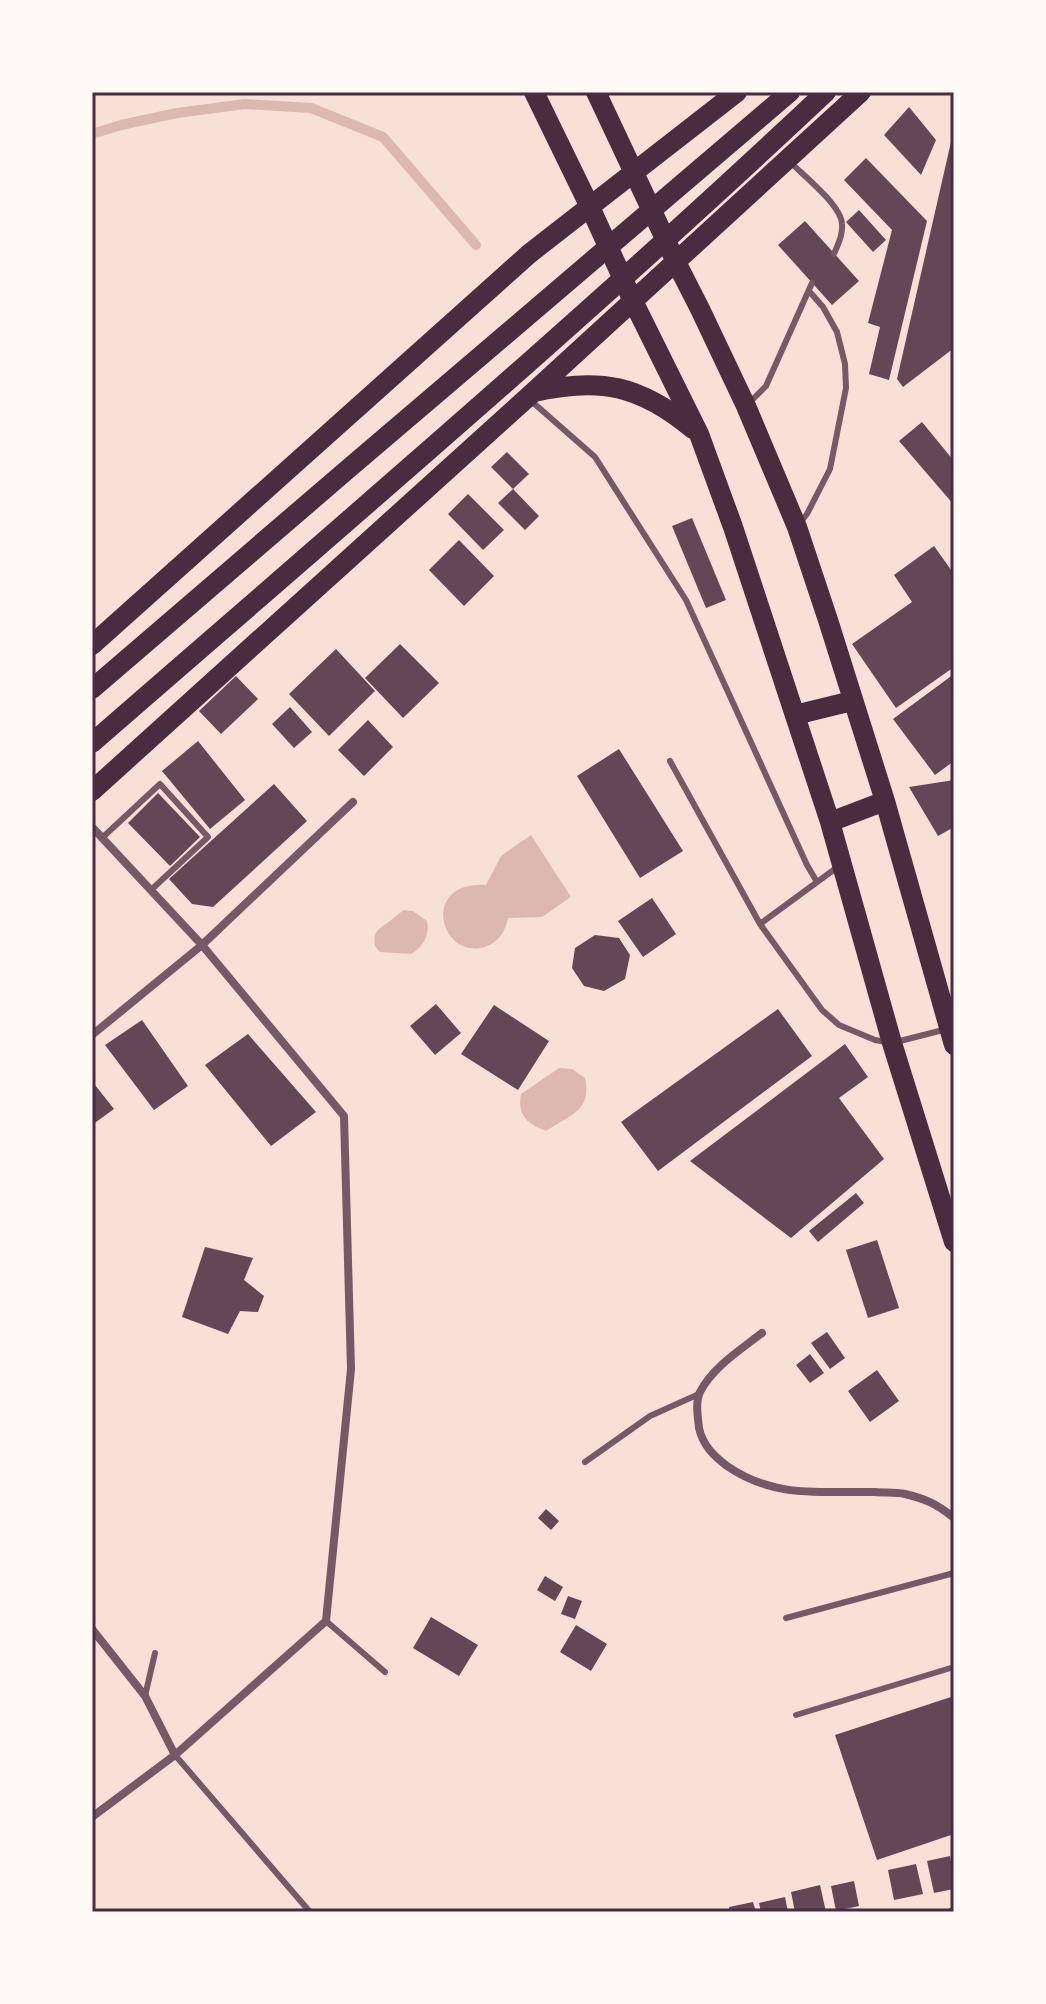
<svg xmlns="http://www.w3.org/2000/svg" width="1046" height="2004" font-family="'Space Grotesk',sans-serif">
  <style>
    .water { fill: #dcb8b0 }
    .lines { fill: none; stroke-linecap: round; stroke-linejoin: round }
    .stream { stroke: #dcb8b0; stroke-width: 10 }
    .building { fill: #644757 }
    .service { stroke: #755966; stroke-width: 6 }
    .minor { stroke: #755966; stroke-width: 8 }
    .primary { stroke: #4a2c40; stroke-width: 20 }
    .neatline { fill: none; stroke: #4a2c40; stroke-width: 3 }
  </style>
  <rect width="100%" height="100%" fill="#f7e1d7"/>
  <!-- water -->
  <path class="water" d="M531,835L571,897L542,917L508,918C505,931 500,941 487,946C442,964 417,881 486,885L501,856Z
    M404,910L413,911L427,921C430,936 423,947 411,954L380,952L375,946C373,933 377,930 387,923C393,919 398,914 404,910Z
    M559,1068L572,1069L585,1078C592,1111 571,1114 546,1131C527,1124 517,1115 521,1094Z"/>
  <g class="lines">
    <!-- stream -->
    <path class="stream" d="M92,134L121,125L177,113L245,104L311,108L383,137L476,245"/>
  </g>
  <!-- building -->
  <path class="building" d="M909,107L936,140L921,175L884,135Z
    M953,133L954,348L903,387L897,379Z
    M866,158L927,221L889,380L869,374L880,327L868,323L892,230L844,180Z
    M859,210L886,240L873,252L846,222Z
    M805,221L859,281L832,305L778,245Z
    M922,422L954,461V505L899,441Z
    M507,452L529,474L513,489L491,467Z
    M513,489L539,516L525,530L498,503Z
    M468,494L504,530L483,550L448,514Z
    M692,518L726,600L706,608L672,526Z
    M459,540L494,576L464,606L429,570Z
    M934,546L954,574V667L896,708L852,644L912,602L894,575Z
    M400,644L439,683L403,718L365,678Z
    M336,649L375,691L329,736L289,694Z
    M954,674V761L935,775L893,719Z
    M236,676L258,699L221,734L199,711Z
    M290,707L312,732L294,748L272,724Z
    M368,720L393,747L364,776L338,750Z
    M198,741L245,800L210,829L162,771Z
    M619,749L683,851L640,878L577,776Z
    M954,780V827L938,836L909,787Z
    M274,784L307,821L213,907L192,904L169,879Z
    M158,793L200,837L170,866L128,823Z
    M652,898L676,934L643,957L618,921Z
    M595,935L619,938L630,955L625,979L604,991L584,986L572,968L575,948Z
    M436,1004L461,1033L435,1055L410,1026Z
    M494,1005L549,1041L518,1090L461,1054Z
    M778,1009L812,1056L658,1171L621,1122Z
    M142,1020L188,1086L154,1110L105,1045Z
    M248,1034L316,1112L271,1146L205,1065Z
    M845,1044L868,1077L839,1098L884,1159L791,1238L690,1161Z
    M95,1085L114,1109L92,1125V1087Z
    M856,1193L864,1203L818,1242L809,1231Z
    M877,1240L899,1308L868,1318L846,1250Z
    M205,1247L253,1258L244,1280L264,1296L258,1312L240,1311L228,1334L182,1317Z
    M827,1332L845,1358L830,1369L811,1343Z
    M810,1354L824,1373L810,1383L796,1365Z
    M877,1370L899,1401L870,1422L848,1391Z
    M546,1509L559,1521L551,1530L538,1518Z
    M545,1576L563,1587L555,1601L537,1590Z
    M568,1596L582,1601L575,1619L561,1614Z
    M431,1617L478,1645L459,1676L413,1648Z
    M576,1625L607,1644L591,1671L560,1652Z
    M954,1696V1834L877,1860L835,1735Z
    M950,1856L954,1875V1889L934,1893L927,1861Z
    M916,1864L923,1894L894,1900L888,1870Z
    M854,1881L859,1906L836,1911L831,1886Z
    M820,1885L826,1912H795L791,1892Z
    M785,1897L788,1912H761L759,1903Z
    M753,1902L756,1912H730L729,1907Z"/>
  <g class="lines">
    <!-- service -->
    <path class="service" d="M789,161C803,175 841,205 842,224C843,235 838,244 834,254
      M529,399L595,457L686,600L807,865L817,882
      M749,403L766,386L812,283
      M799,524L807,514L830,469L846,388L845,364L837,332L823,307L809,291
      M670,761L760,924L822,1010L839,1025L875,1040L892,1043L947,1029
      M102,838L160,784L208,837L151,890
      M760,924L839,866
      M585,1462L650,1416L699,1394
      M786,1618L954,1573
      M326,1621L385,1672
      M145,1696L155,1653
      M796,1715L954,1667
      M175,1755L310,1912"/>
    <!-- minor -->
    <path class="minor" d="M92,827L202,945L344,1116L351,1369L326,1621L175,1755L92,1817
      M92,1035L202,945L353,802
      M762,1333C740,1350 713,1367 700,1392C695,1403 698,1417 699,1428C703,1446 714,1456 727,1466C775,1499 821,1491 875,1492C885,1493 895,1492 905,1494C926,1499 937,1504 954,1518
      M92,1629L145,1696L175,1755
      M951,1912L954,1911"/>
    <!-- primary -->
    <path class="primary" d="M534,92L590,207L633,301L699,434L733,527L830,822L892,1043L954,1242
      M596,92L676,262L700,309L746,406L797,527L828,620L885,801L954,1045
      M534,392C600,377 640,385 693,429
      M92,645L529,254L737,92
      M92,689L348,469L790,92
      M795,715L852,701
      M92,743C339,528 588,316 826,92
      M92,791L528,397L861,92
      M830,822L885,801"/>
  </g>
  <!-- border -->
  <rect width="1046" height="2004" fill="none" stroke="#fffaf5" stroke-width="188"/>
  <rect x="94" y="94" width="858" height="1816" class="neatline"/>
</svg>
